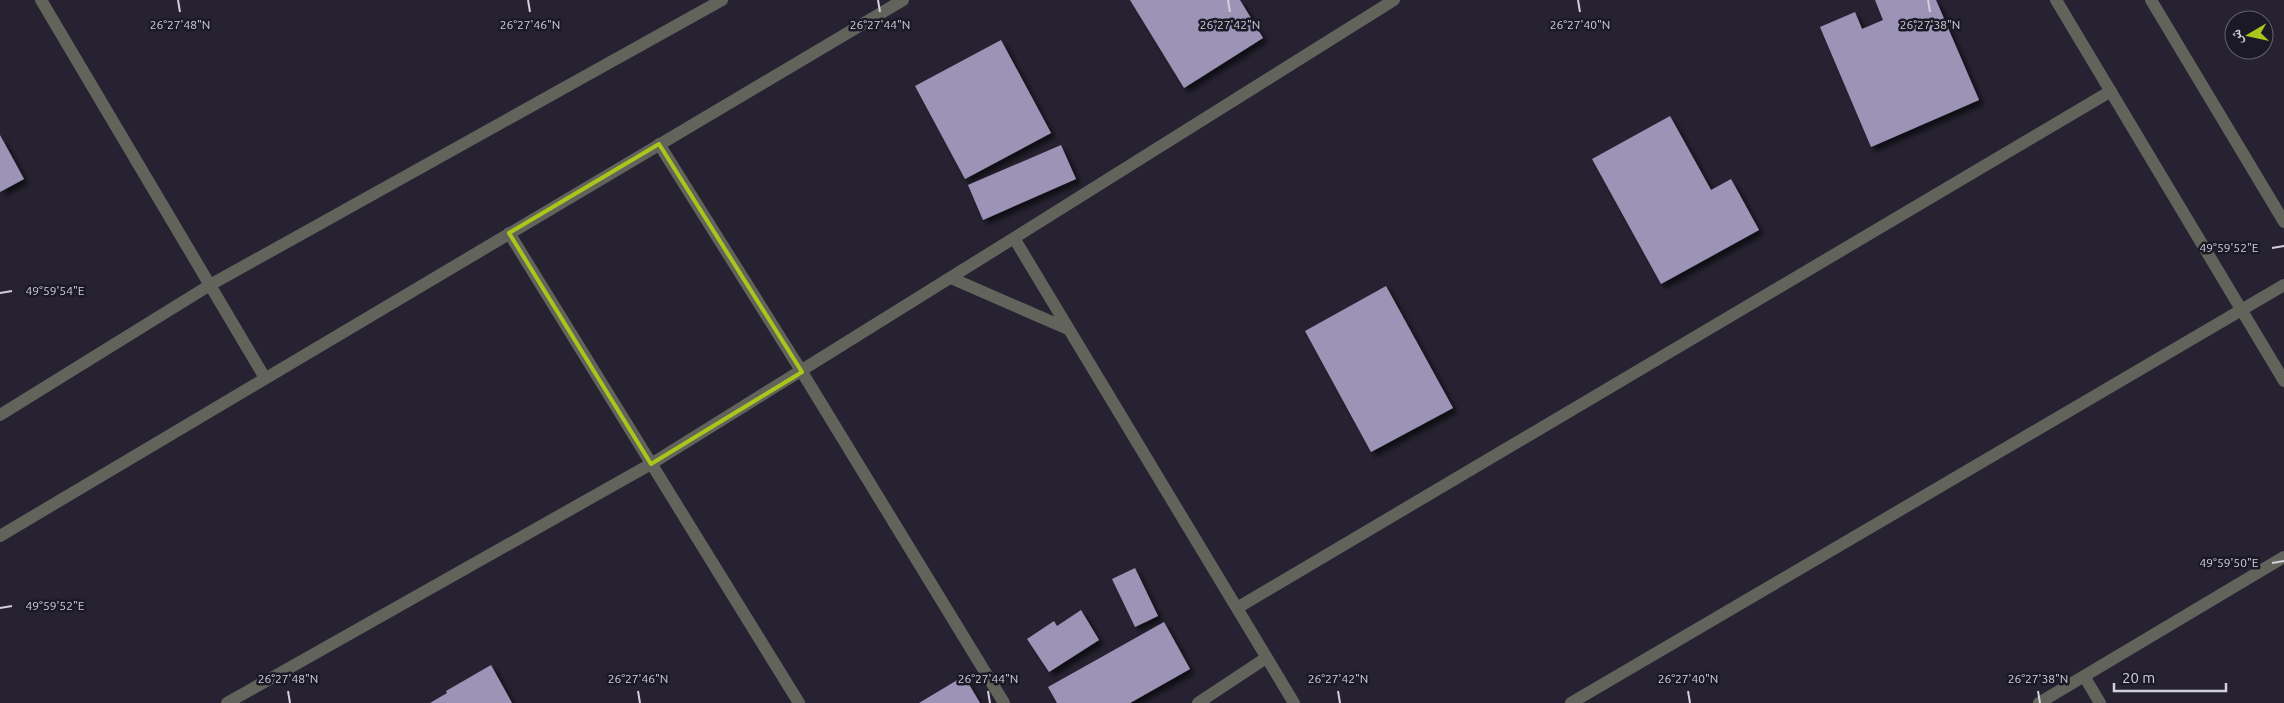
<svg xmlns="http://www.w3.org/2000/svg" width="2284" height="703" font-family="Ubuntu,'Noto Naskh Arabic',sans-serif">
  <style>
    .building { fill: #9c94b6; filter: url(#shadow) }
    .lines { fill: none; stroke-linecap: round; stroke-linejoin: round }
    .minor { stroke: #62645c; stroke-width: 12 }
    .marked { fill: none; stroke: #a9c71b; stroke-width: 4; stroke-linejoin: round }
    .ticks { fill: none; stroke: #d2d0da; stroke-width: 2 }
    .ticks-label { font-size: 12px; text-anchor: middle; fill: #d2d0da; stroke: #1c1927; stroke-width: 5; stroke-linejoin: round; paint-order: stroke }
  </style>
  <defs>
    <filter id="shadow"><feDropShadow dx="4.5" dy="4.5" stdDeviation="2.5" flood-color="#0009"/></filter>
  </defs>
  <rect width="100%" height="100%" fill="#262231"/>
  <!-- building -->
  <path class="building" d="M1130,0H1240L1263,38L1184,88Z
    M1875,0H1936L1979,100L1871,147L1820,27L1855,12L1862,29L1883,20Z
    M1001,40L1051,133L965,179L915,86Z
    M1670,116L1711,190L1731,179L1759,230L1661,284L1592,159Z
    M0,135L24,179L0,192Z
    M1061,145L1076,179L983,220L968,185Z
    M1386,286L1453,408L1371,452L1305,331Z
    M1135,568L1158,616L1135,627L1112,579Z
    M1081,610L1099,640L1049,672L1027,639L1054,621L1057,626Z
    M1164,622L1190,669L1130,703H1057L1048,687Z
    M491,665L512,703H430L447,693L446,691Z
    M964,676L980,703H919Z"/>
  <g class="lines">
    <!-- minor -->
    <path class="minor" d="M41,0L265,378
      M2056,0L2284,381
      M2151,0L2284,222
      M659,144L802,372L1004,703
      M509,233L799,703
      M951,278L1068,329
      M0,415L210,285L722,0
      M0,536L903,0
      M1237,608L2111,91
      M2084,676L2100,703
      M227,703L651,464L1014,238
      M1198,703L1266,658
      M1294,703L1014,238L1394,0
      M1571,703L2284,285
      M2039,703L2284,557"/>
  </g>
  <!-- marked area -->
  <path class="marked" d="M659,144L802,372L651,464L509,233Z"/>
  <!-- ticks -->
  <path class="ticks" d="M178,0L180,12M528,0L530,12M878,0L880,12M1228,0L1230,12M1578,0L1580,12M1928,0L1930,12M2272,248L2284,246M0,293L12,291M2272,563L2284,561M0,608L12,606M288,691L290,703M638,691L640,703M988,691L990,703M1338,691L1340,703M1688,691L1690,703M2038,691L2040,703"/>
  <g class="ticks-label">
    <text x="180" y="29">26°27'48"N</text>
    <text x="530" y="29">26°27'46"N</text>
    <text x="880" y="29">26°27'44"N</text>
    <text x="1230" y="29">26°27'42"N</text>
    <text x="1580" y="29">26°27'40"N</text>
    <text x="1930" y="29">26°27'38"N</text>
    <text x="2229" y="252">49°59'52"E</text>
    <text x="55" y="295">49°59'54"E</text>
    <text x="2229" y="567">49°59'50"E</text>
    <text x="55" y="610">49°59'52"E</text>
    <text x="288" y="683">26°27'48"N</text>
    <text x="638" y="683">26°27'46"N</text>
    <text x="988" y="683">26°27'44"N</text>
    <text x="1338" y="683">26°27'42"N</text>
    <text x="1688" y="683">26°27'40"N</text>
    <text x="2038" y="683">26°27'38"N</text>
  </g>
  <!-- north arrow -->
  <g transform="translate(2249 35) rotate(261)"><circle r="24" fill="#1c1927" stroke="#65626f"/>
  <path d="M0-4L9 19L0 12L-9 19Z" fill="#a9c71b"/>
  <text y="-8" font-size="14" font-weight="bold" text-anchor="middle" fill="#d2d0da">ش</text>
  </g>
  <!-- scale -->
  <path d="M2114 683v8h112v-8" fill="none" stroke="#d2d0da" stroke-width="2.5"/>
  <text x="2122" y="683" font-size="15" fill="#d2d0da" stroke="#1c1927" stroke-width="4" paint-order="stroke">20 m</text>
</svg>
